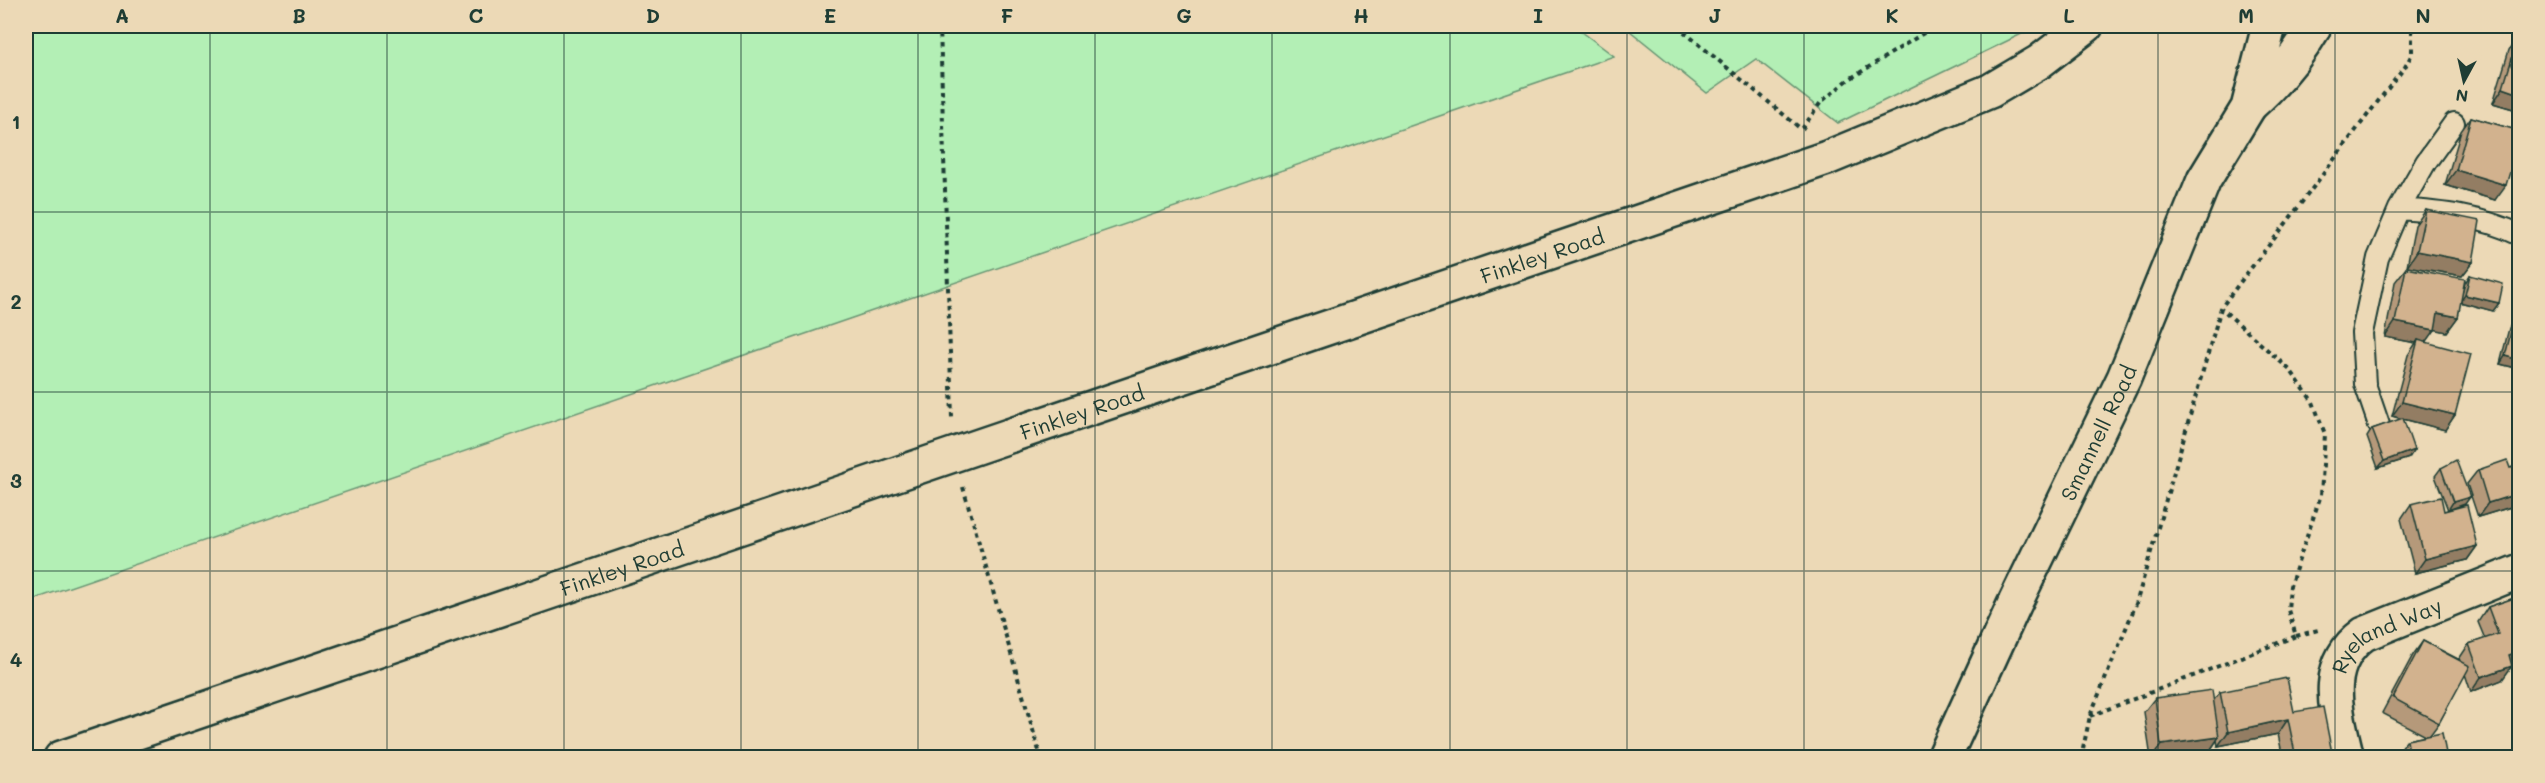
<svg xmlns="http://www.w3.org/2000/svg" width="2545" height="783" font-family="Mali,sans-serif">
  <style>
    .green { fill: #b3efb5; stroke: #699674; stroke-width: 1.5 }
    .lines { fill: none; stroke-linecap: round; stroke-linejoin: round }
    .lane-casing { stroke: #1f3d34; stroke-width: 24 }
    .street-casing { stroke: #1f3d34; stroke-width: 38 }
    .secondary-casing { stroke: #1f3d34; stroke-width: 38 }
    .path { stroke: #1f3d34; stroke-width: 4; stroke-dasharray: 4.5 4.5; stroke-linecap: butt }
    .lane { stroke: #ecd9b6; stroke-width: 20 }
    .street { stroke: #ecd9b6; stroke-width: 33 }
    .secondary { stroke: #ecd9b6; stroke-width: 33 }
    .wall { fill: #b5997a; stroke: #1f3d34; stroke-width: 1.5 }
    .shaded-wall { fill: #937d63; stroke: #1f3d34; stroke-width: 1.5 }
    .building { fill: #d2b28e; stroke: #1f3d34; stroke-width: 1.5 }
    .grid { fill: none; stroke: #1f3d34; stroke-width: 1.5; stroke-opacity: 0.55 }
    .labels { text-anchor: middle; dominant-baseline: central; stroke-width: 4.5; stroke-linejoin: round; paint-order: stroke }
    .street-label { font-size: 21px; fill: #1f3d34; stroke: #ecd9b6 }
    .neatline { fill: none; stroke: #1f3d34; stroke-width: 2 }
    .grid-label { font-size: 20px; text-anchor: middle; font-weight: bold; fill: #1f3d34 }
  </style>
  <rect width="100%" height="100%" fill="#ecd9b6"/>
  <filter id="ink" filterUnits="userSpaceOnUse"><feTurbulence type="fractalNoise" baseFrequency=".0167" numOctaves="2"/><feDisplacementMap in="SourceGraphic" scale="12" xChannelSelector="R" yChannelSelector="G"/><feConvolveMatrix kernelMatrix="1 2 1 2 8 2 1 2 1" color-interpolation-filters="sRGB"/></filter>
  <g filter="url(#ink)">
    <!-- green -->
    <path class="green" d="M26,26H1574L1614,56L26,602Z
      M1624,26H2038L1838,123L1756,59L1707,93Z"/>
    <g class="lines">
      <!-- lane casing -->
      <g class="lane-casing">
        <path id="lane" d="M2399,209C2441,212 2481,216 2520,235
          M2379,425L2365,384L2362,333L2378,258L2399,209L2426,162L2454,123"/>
      </g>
      <!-- street casing -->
      <g class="street-casing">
        <g id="street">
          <path id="s1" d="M61,758L1827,158L1990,91L2039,62L2086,26"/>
          <path id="s2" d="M2347,758C2337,713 2320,666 2364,634L2520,571"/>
        </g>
      </g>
      <!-- secondary casing -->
      <g class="secondary-casing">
        <g id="secondary">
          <path d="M2249,106C2275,83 2295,60 2313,29"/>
          <path id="s3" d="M1944,758L2014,605L2124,378L2204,180L2248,108L2269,26"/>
        </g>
      </g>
      <!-- path -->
      <path class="path" d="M940,26L952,418
        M1677,26L1801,129
        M1802,129L1821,102L1848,80L1935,26
        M963,487L1041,758
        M2296,636L2318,630
        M2090,716L2296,636L2288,610L2290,586L2321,495L2325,434L2313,402L2291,371L2221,308
        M2081,758L2090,716L2136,604L2221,308C2239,283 2258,259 2277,235C2320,179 2361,122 2405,67L2412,54V26"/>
      <!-- lane -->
      <use href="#lane" class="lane"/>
      <!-- street -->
      <use href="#street" class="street"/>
      <!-- secondary -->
      <use href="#secondary" class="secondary"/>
    </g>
    <!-- wall -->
    <path class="wall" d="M2519,35L2520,111L2493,103L2509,50Z
      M2471,117L2519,131L2520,129V146L2518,145L2495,200L2445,185L2461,131Z
      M2426,210L2473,262L2462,276L2407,266L2415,225Z
      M2406,268L2462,294L2465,283L2470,275L2499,303L2493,311L2460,302L2458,317L2447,332L2435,329L2426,342L2455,415L2445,430L2403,419L2409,458L2378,468L2367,437L2372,429L2402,419L2392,416L2408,355L2416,343L2385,337L2395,282Z
      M2514,320L2520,369L2500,364L2509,328Z
      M2520,465V524L2514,506L2478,517L2467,484L2478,470L2510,468Z
      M2441,468L2465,504L2451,509L2477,546L2467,560L2415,573L2401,519L2411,504L2444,511L2448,510L2435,476Z
      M2520,596V662L2512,665L2502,680L2471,692L2465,674L2439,723L2430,735L2447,758H2403L2401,748L2407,740L2426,736L2382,713L2413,655L2423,641L2460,660L2459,659L2469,644L2485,639L2478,622L2488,607Z
      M2220,692L2294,712L2333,758H2283L2278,734L2218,746L2217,740L2209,752L2165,758H2151L2144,712L2155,698L2214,700Z"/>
    <!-- shaded-wall -->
    <path class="shaded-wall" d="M2503,88L2520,94V111L2493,103Z
      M2456,170L2506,185L2495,200L2445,185Z
      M2417,251L2473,262L2462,276L2407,266Z
      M2465,295L2499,303L2493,311L2460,302Z
      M2438,313L2458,317L2447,332L2428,328Z
      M2395,322L2435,330L2425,344L2418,340L2416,343L2385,337Z
      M2505,356L2520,360V369L2500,364Z
      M2402,402L2455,415L2445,430L2392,416Z
      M2414,450L2409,458L2378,468L2384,461Z
      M2520,493V498L2514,506L2478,517L2488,503Z
      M2470,497L2465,504L2448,510L2453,502Z
      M2477,546L2467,560L2415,573L2425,559Z
      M2520,651V662L2498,670L2509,655Z
      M2512,666L2502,680L2471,692L2481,677Z
      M2288,719L2278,734L2218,746L2228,732Z
      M2219,737L2209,752L2165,758H2152L2161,745Z"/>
    <!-- building -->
    <path class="building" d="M2519,35H2520V94L2503,88Z
      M2471,117L2520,131V139L2506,185L2456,170Z
      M2426,210L2480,221L2473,262L2417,251Z
      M2406,268L2465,279L2458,317L2438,313L2435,330L2395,322Z
      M2470,275L2503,284L2499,303L2465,295Z
      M2514,320L2520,322V360L2505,356Z
      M2418,340L2471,354L2455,415L2402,402Z
      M2403,418L2414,450L2384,461L2372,429Z
      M2456,460L2470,497L2453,502L2441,468Z
      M2507,460L2510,468L2520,465V493L2488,503L2478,470Z
      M2441,497L2444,511L2467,505L2477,546L2425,559L2411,504Z
      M2520,596V651L2509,655L2512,666L2481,677L2469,644L2498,634L2488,607Z
      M2423,641L2470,666L2439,723L2393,698Z
      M2287,678L2294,712L2323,707L2333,758H2296L2288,719L2228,732L2220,692Z
      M2212,690L2219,737L2161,745L2155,698Z
      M2442,733L2447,758H2410L2407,740Z
      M2481,753L2482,758H2464Z"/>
  </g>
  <!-- grid -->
  <path class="grid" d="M210,26V758M387,26V758M564,26V758M741,26V758M918,26V758M1095,26V758M1272,26V758M1450,26V758M1627,26V758M1804,26V758M1981,26V758M2158,26V758M2335,26V758M26,212H2520M26,392H2520M26,571H2520"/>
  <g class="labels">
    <!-- street labels -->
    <g class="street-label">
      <text stroke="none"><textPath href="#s1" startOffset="1564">Finkley Road</textPath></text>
      <text stroke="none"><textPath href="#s1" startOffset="1078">Finkley Road</textPath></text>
      <text stroke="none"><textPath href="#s3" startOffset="360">Smannell Road</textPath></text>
      <text stroke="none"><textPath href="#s1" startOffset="592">Finkley Road</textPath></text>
      <text stroke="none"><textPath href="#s2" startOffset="152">Ryeland Way</textPath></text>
    </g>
  </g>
  <!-- margin -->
  <rect width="2545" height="783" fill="none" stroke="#ecd9b6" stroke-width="66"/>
  <!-- north arrow -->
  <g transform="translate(2464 81) rotate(188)" stroke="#ecd9b6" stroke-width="4.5" paint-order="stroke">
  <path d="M0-4.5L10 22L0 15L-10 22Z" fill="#1f3d34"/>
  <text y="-9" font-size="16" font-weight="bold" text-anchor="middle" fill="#1f3d34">N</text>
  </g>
  <rect x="33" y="33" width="2479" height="717" class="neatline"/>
  <g class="grid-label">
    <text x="122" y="23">A</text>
    <text x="299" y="23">B</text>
    <text x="476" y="23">C</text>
    <text x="653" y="23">D</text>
    <text x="830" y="23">E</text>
    <text x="1007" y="23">F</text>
    <text x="1184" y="23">G</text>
    <text x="1361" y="23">H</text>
    <text x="1538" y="23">I</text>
    <text x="1715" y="23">J</text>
    <text x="1892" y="23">K</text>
    <text x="2069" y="23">L</text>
    <text x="2246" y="23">M</text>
    <text x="2423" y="23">N</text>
    <text x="16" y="129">1</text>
    <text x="16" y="309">2</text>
    <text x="16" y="488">3</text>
    <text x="16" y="667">4</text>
  </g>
</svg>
